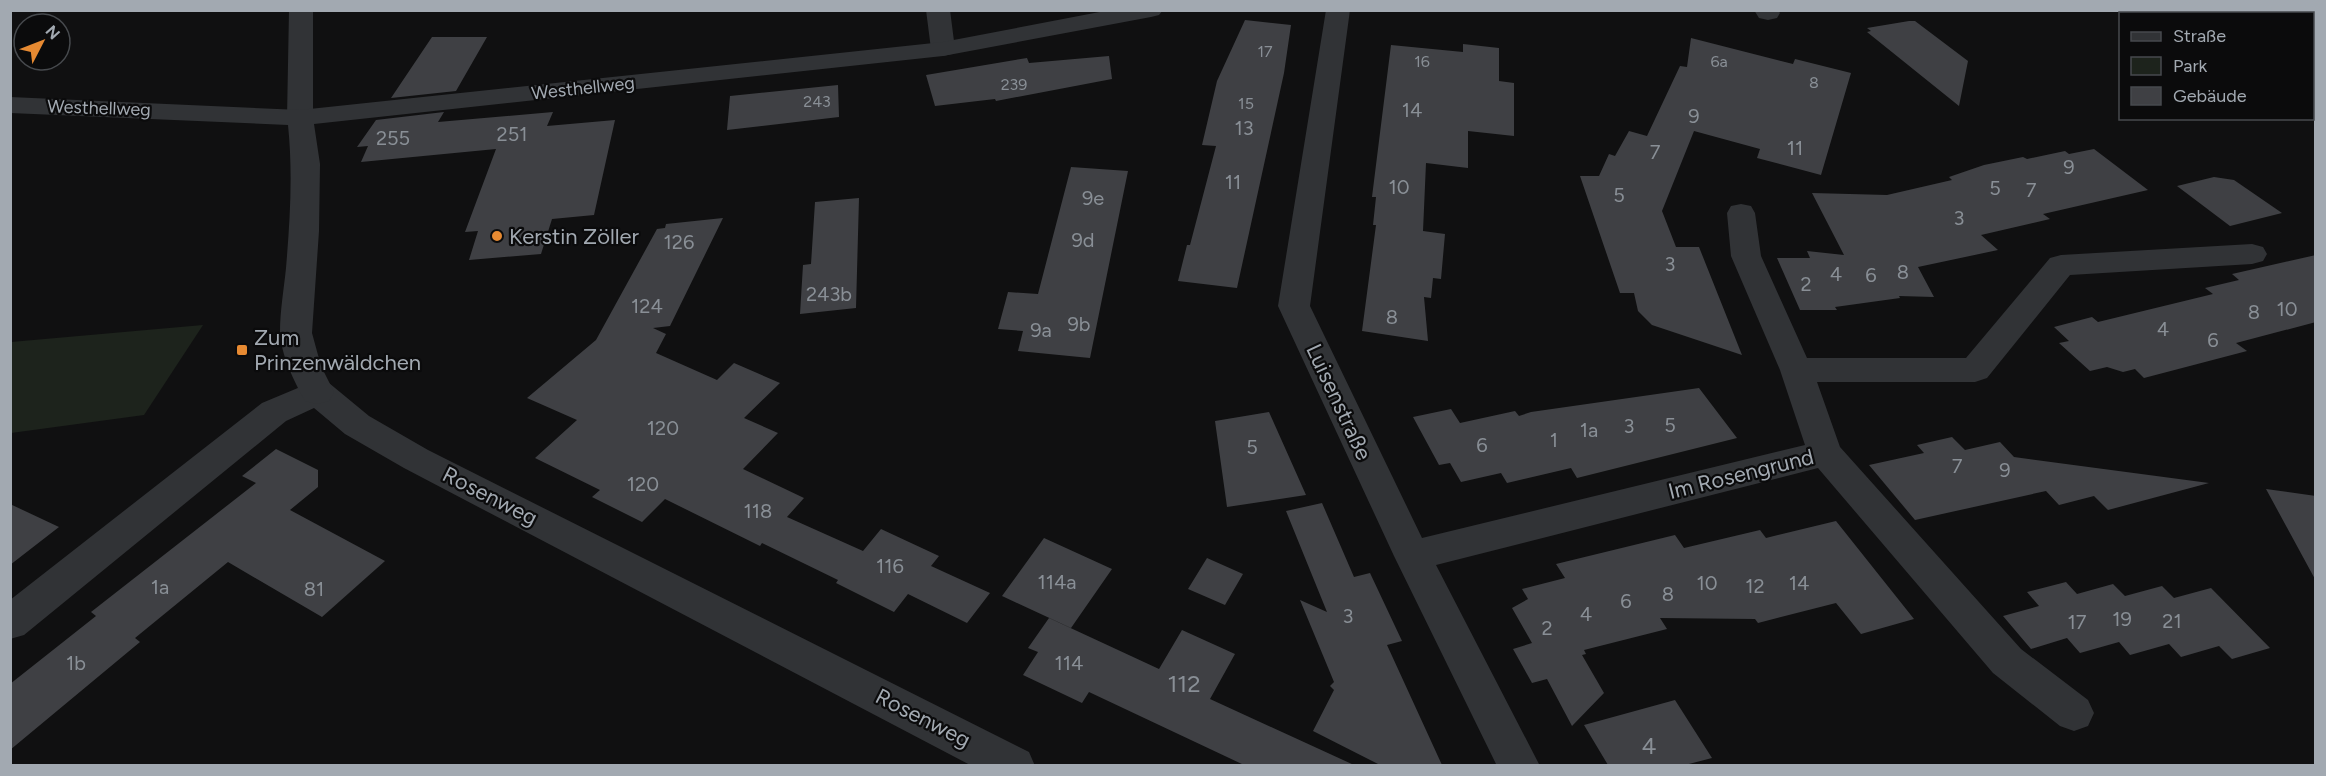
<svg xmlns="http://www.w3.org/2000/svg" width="2326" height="776" font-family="Figtree,sans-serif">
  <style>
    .green { fill: #1d231c }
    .building { fill: #3f4044 }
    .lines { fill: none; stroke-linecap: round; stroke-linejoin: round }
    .minor { fill: #313336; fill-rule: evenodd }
    .tertiary { fill: #313336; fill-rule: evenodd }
    .poi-dot { fill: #e78a32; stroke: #0b0b0c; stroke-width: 2 }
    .labels { text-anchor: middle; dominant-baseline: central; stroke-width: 4.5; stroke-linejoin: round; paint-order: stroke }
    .far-number-label { font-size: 16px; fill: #898f96 }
    .far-street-label { font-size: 18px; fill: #a2a9b1; stroke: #0b0b0c }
    .number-label { font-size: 20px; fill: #898f96 }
    .poi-label { font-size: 22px; fill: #a2a9b1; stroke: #0b0b0c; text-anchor: start }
    .street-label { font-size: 22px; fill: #a2a9b1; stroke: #0b0b0c }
    .near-number-label { font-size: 24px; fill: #898f96 }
  </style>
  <rect width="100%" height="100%" fill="#101011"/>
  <!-- green -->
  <path class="green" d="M203,325L144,415L11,433V342Z"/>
  <!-- building -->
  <path class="building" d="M1245,20L1291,25L1284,73L1237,288L1178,281L1187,245H1190L1216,146L1202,145L1217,81Z
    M1909,21H1915L1968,61L1959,106L1867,32L1871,31L1867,28Z
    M432,37H487L456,91L391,98Z
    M1691,38L1793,64L1795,59L1851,73L1821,175L1757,158L1760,149L1694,131L1662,211L1676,247H1699L1742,355L1652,325L1638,311L1634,293H1620L1580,176H1599L1609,154L1615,156L1629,131L1647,136L1680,66L1687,67Z
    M1463,44L1499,48V81L1514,83V136L1468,131V168L1426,163L1423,231L1445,234L1441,279L1433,278L1431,298L1424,297L1428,341L1362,331L1376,225H1373L1376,197H1372L1391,45L1463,52Z
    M1109,56L1112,79L996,101L995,99L935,106L926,75L1027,58L1029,63Z
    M838,85L839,117L727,130L730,96Z
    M444,112L438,122L553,112L547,126L615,120L594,215L552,219L541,254L469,260L478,231L465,232L496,149L361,162L368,146L357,147L376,120Z
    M2094,149L2148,190L2043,214L2050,219L1981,235L1998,250L1918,267L1934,297L1899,296L1900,298L1835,307L1837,310H1800L1777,258H1810L1807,251L1844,255L1812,193L1887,195L1952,180L1949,177L1984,165L2023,157L2027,159L2065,151L2069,154Z
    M1071,167L1128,171L1090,358L1018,351L1023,331L998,329L1008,292L1038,294Z
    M2214,177L2234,180L2282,213L2230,226L2177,186Z
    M859,198L856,308L800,314L803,265L811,264L815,202Z
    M723,218L670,326L653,328L666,334L656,353L717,380L734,363L780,383L744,418L778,433L743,469L804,498L787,517L863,551L881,529L939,556L931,566L990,593L967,623L908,594L894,612L836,583L838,580L762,543L760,546L665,499L642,522L592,497L600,490L535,458L577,420L527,398L596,340L657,229L665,228L666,224Z
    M2316,255V322L2236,343L2247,351L2144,378L2135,369L2123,372L2107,367L2090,371L2059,343L2069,341L2054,327L2092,317L2098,322L2213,294L2205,288L2239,280L2232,274Z
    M1699,388L1737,438L1577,478L1571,468L1507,483L1501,473L1461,482L1450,463L1439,465L1413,417L1451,409L1460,423L1515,411L1519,416L1531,412Z
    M1269,412L1306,495L1227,507L1215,421Z
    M1952,437L1965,450L2000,442L2014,457L2209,483L2108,510L2094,496L2059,505L2046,491L1915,520L1869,465L1924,453L1917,445Z
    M276,449L318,470V487L290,510L385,561L322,617L228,562L135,638L140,642L10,750V684L96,616L91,612L256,483L242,476Z
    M2266,489L2316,496V581Z
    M1322,503L1354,577L1370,573L1402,641L1387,645L1442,765H1380L1313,731L1334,690L1330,686L1334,682L1300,600L1327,612L1286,511Z
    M10,504L59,527L10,565Z
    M1836,521L1914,619L1861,634L1836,603L1758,623L1755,619L1660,618L1667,629L1584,650L1586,654L1582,655L1604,693L1572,726L1547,679L1532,683L1513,649L1532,643L1512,608L1528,599L1522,589L1565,578L1556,564L1675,535L1684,548L1760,530L1766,538Z
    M1044,538L1112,569L1071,628L1002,596Z
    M1207,558L1243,574L1225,605L1188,589Z
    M2066,582L2077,594L2113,584L2125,596L2162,586L2174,598L2211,588L2270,648L2232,659L2219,646L2181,657L2169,644L2130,655L2119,642L2080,653L2067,638L2031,649L2003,616L2039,606L2027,592Z
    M1049,618L1159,669L1182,630L1235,654L1210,699L1354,765H1244L1089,692L1082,703L1023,675L1038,652L1028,648Z
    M1675,700L1712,758L1685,765H1608L1584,725Z"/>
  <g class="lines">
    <!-- minor -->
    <path class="minor" d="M289,10H313V118L309,124L300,126L291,124L287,118Z
      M926,10H950L955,49L952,54L943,56L934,54L931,49Z
      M1326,10H1350L1310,306L1422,538L1805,445L1780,370L1731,256L1727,213L1731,206L1741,204L1751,206L1755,213L1761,256L1807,358H1966L2050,258L2061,255L2252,244L2263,247L2267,254L2263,261L2252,264L2070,275L1987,378L1975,382H1817L1840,447L2021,649L2088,700L2094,713L2088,726L2074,731L2060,726L1993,673L1818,468L1436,565L1540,766H1497L1394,556L1278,306Z
      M1754,10H1778L1780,13L1777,18L1768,20L1759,18Z
      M2214,10H2242L2240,14H2212Z
      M317,380L329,383L369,416L428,450L1029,752L1035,766H972L404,468L345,434L314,408L286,421L24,635L10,639V600L262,403Z"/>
    <!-- tertiary -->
    <path class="tertiary" d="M1110,10H1163L1159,15L1151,17L943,56L314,124L320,164L319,231L312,333L321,366L334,392L329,401L317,404L305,401C294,381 281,355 280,332C280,311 284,288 286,268C290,220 293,173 288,125L10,113V97L300,110L943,42Z"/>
  </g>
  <!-- markers -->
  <g class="poi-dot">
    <circle cx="497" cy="236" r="6"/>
    <rect x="236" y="344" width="12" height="12" rx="3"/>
  </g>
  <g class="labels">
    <!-- far-number labels -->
    <g class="far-number-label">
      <text x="1265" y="51">17</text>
      <text x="1422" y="61">16</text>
      <text x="1719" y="61">6a</text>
      <text x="1814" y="82">8</text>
      <text x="1014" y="84">239</text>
      <text x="817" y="101">243</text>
      <text x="1246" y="103">15</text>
    </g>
    <!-- far-street labels -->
    <g class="far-street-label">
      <text transform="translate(583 88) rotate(-6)">Westhellweg</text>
      <text transform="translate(99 108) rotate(2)">Westhellweg</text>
    </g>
    <!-- number labels -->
    <g class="number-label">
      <text x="1412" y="110">14</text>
      <text x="1694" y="116">9</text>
      <text x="1244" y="128">13</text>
      <text x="512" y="134">251</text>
      <text x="393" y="138">255</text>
      <text x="1795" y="148">11</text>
      <text x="1655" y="152">7</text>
      <text x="2069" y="167">9</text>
      <text x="1233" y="182">11</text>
      <text x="1399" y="187">10</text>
      <text x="1995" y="188">5</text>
      <text x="2031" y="190">7</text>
      <text x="1619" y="195">5</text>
      <text x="1093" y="198">9e</text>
      <text x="1959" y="218">3</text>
      <text x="1083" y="240">9d</text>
      <text x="679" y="242">126</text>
      <text x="1670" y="264">3</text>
      <text x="1903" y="272">8</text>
      <text x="1836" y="274">4</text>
      <text x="1871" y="275">6</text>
      <text x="1806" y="284">2</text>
      <text x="829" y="294">243b</text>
      <text x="647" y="306">124</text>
      <text x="2287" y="309">10</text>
      <text x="2254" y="312">8</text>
      <text x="1392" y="317">8</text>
      <text x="1079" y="324">9b</text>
      <text x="2163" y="329">4</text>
      <text x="1041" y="330">9a</text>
      <text x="2213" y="340">6</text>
      <text x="1670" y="425">5</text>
      <text x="1629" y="426">3</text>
      <text x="663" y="428">120</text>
      <text x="1589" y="430">1a</text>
      <text x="1554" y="440">1</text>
      <text x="1482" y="445">6</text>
      <text x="1252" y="447">5</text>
      <text x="1957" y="466">7</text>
      <text x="2005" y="470">9</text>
      <text x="643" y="484">120</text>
      <text x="758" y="511">118</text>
      <text x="890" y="566">116</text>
      <text x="1057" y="582">114a</text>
      <text x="1707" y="583">10</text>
      <text x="1799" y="583">14</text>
      <text x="1755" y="586">12</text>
      <text x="160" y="587">1a</text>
      <text x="314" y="589">81</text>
      <text x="1668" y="594">8</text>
      <text x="1626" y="601">6</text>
      <text x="1586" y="614">4</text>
      <text x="1348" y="616">3</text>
      <text x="2122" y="619">19</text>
      <text x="2172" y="621">21</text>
      <text x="2077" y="622">17</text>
      <text x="1547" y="628">2</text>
      <text x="76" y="663">1b</text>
      <text x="1069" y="663">114</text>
    </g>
    <!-- poi labels -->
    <g class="poi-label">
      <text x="509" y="236">Kerstin Zöller</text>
      <text x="254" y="337">Zum<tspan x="254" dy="25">Prinzenwäldchen</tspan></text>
    </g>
    <!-- street labels -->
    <g class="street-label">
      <text transform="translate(1339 402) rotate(65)">Luisenstraße</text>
      <text transform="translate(1741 474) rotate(-14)">Im Rosengrund</text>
      <text transform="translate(490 496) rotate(27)">Rosenweg</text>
      <text transform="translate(923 718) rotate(27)">Rosenweg</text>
    </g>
    <!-- near-number labels -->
    <g class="near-number-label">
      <text x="1184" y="683">112</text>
      <text x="1649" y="745">4</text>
    </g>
  </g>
  <!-- border -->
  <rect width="2326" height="776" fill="none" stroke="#a2a9b1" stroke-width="24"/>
  <!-- legend -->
  <rect x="2119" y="12" width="195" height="108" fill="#0b0b0c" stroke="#474a4e" stroke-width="1.5"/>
  <rect x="2131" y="32" width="30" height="9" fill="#313336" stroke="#474a4e" stroke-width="1.5"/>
  <text x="2173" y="42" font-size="18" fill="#a2a9b1">Straße</text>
  <rect x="2131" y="57" width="30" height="18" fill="#1d231c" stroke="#474a4e" stroke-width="1.5"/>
  <text x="2173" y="72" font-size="18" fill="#a2a9b1">Park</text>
  <rect x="2131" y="87" width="30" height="18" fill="#3f4044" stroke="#474a4e" stroke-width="1.5"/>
  <text x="2173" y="102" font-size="18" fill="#a2a9b1">Gebäude</text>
  <!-- north arrow -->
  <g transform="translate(42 42) rotate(48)"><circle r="28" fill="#0b0b0c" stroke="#474a4e" stroke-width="1.5"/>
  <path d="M0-4.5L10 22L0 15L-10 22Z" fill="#e78a32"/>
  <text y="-9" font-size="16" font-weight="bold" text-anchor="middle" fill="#a2a9b1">N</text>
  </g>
</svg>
